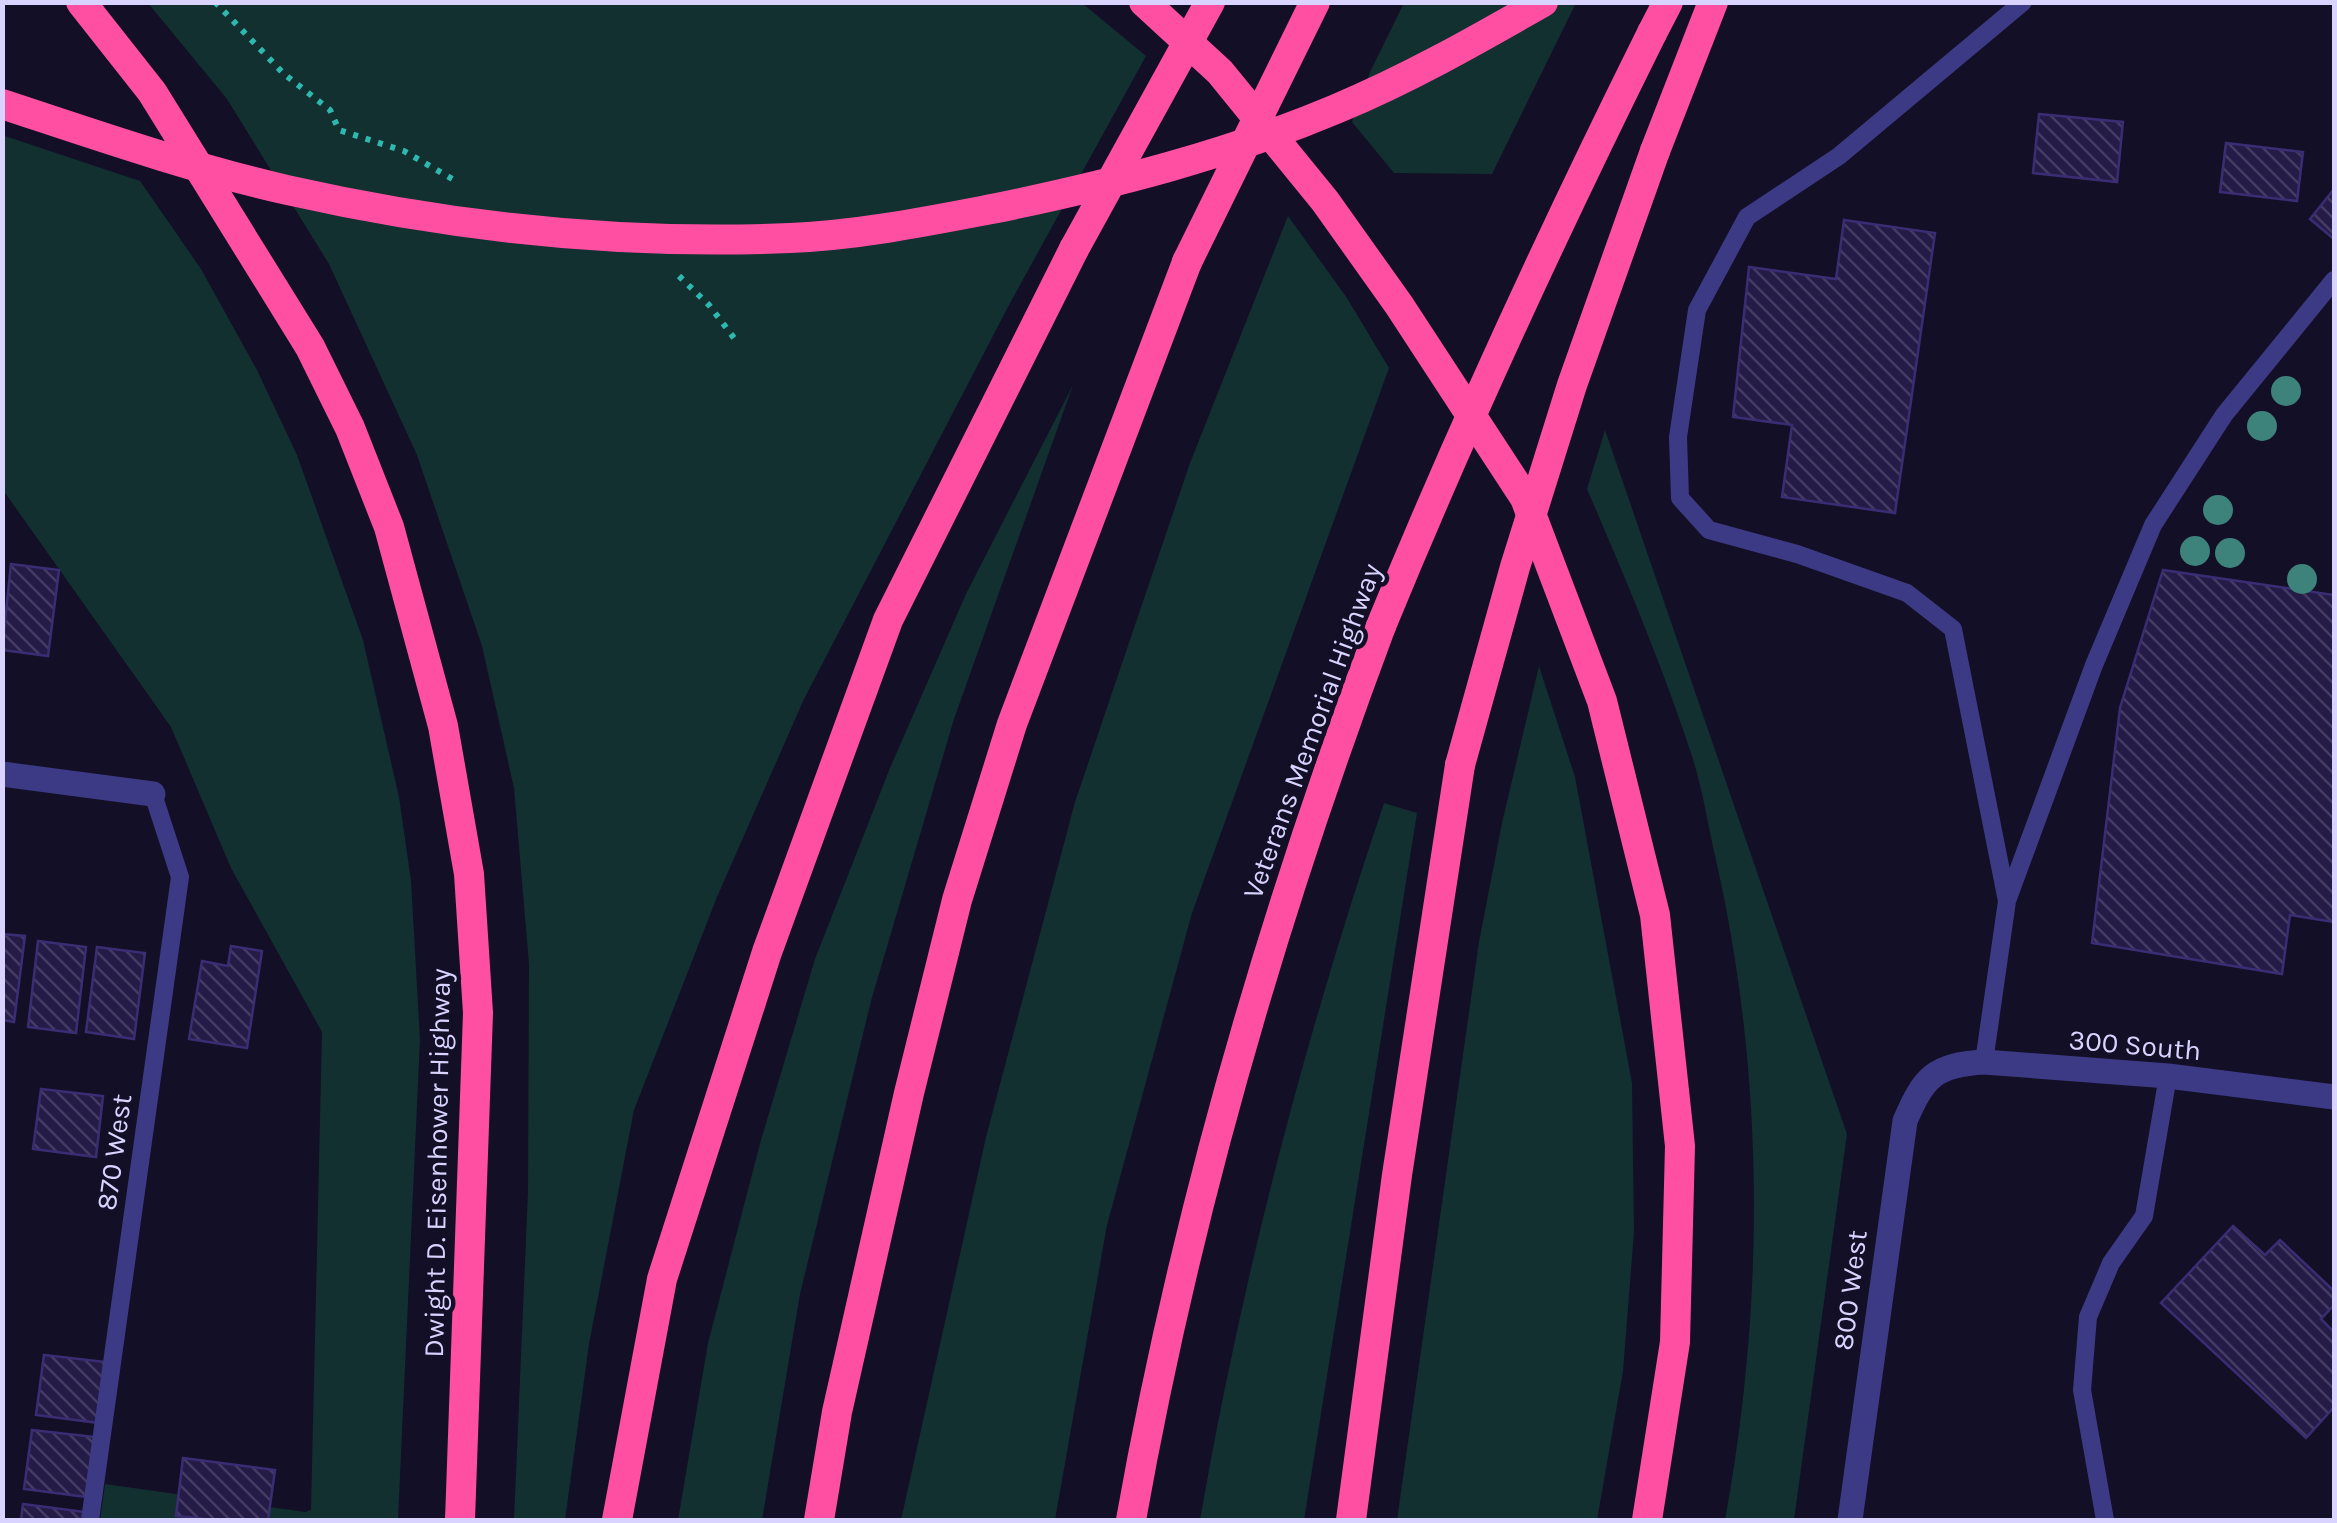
<svg xmlns="http://www.w3.org/2000/svg" width="2337" height="1523" font-family="Karla,sans-serif">
  <style>
    .green { fill: #12302f }
    .building { fill: url(#building-back-hatch); stroke: #3b2d73; stroke-width: 2.5 }
    .lines { fill: none; stroke-linecap: round; stroke-linejoin: round }
    .path { stroke: #2fb8b0; stroke-width: 6; stroke-dasharray: 5 8; stroke-linecap: butt }
    .lane { stroke: #3d3a85; stroke-width: 18 }
    .street { stroke: #3d3a85; stroke-width: 25 }
    .highway { stroke: #ff4fa3; stroke-width: 30 }
    .highway-bridge { stroke: #ff4fa3; stroke-width: 30 }
    .tree { fill: #3d827b }
    .labels { text-anchor: middle; dominant-baseline: central; stroke-width: 9; stroke-linejoin: round; paint-order: stroke }
    .street-label { font-size: 28px; fill: #d9d4ff; stroke: #130f26 }
  </style>
  <defs>
    <pattern id="building-back-hatch" width="6" height="6" patternUnits="userSpaceOnUse" patternTransform="scale(2.5)"><rect width="6" height="6" fill="#241b47"/><path d="M-1 5l2 2M0 0l6 6M5-1l2 2" fill="none" stroke="#433b63"/></pattern>
  </defs>
  <rect width="100%" height="100%" fill="#130f26"/>
  <!-- green -->
  <path class="green" d="M148,3H1082L1146,56L1009,305L804,699L717,897L634,1110L589,1344L565,1520H514L528,1192L529,964L514,788L482,646L417,455L329,264L227,99Z
    M1404,3H1576L1492,174L1394,173L1352,122L1370,72Z
    M2,135L140,181L201,269L257,370L297,455L363,640L399,797L411,881L420,1039L398,1520H100L105,1484L305,1512L311,1510L322,1032L231,868L171,727L3,490Z
    M1288,216L1347,298L1389,368L1192,913L1107,1225L1055,1520H901L986,1137L1075,802L1190,463Z
    M1073,385L954,719L871,1001L800,1294L762,1520H678L708,1343L761,1140L815,959L890,768L966,594Z
    M1605,430L1847,1134L1794,1520H1725C1765,1301 1765,1078 1716,860C1708,826 1703,790 1692,756C1662,665 1625,577 1587,489Z
    M1539,666L1575,777L1632,1083L1634,1232L1623,1371L1597,1520H1397L1479,942L1502,823Z
    M1384,803L1417,813L1304,1520H1200C1242,1277 1305,1037 1384,803Z"/>
  <!-- building -->
  <path class="building" d="M2039,114L2123,122L2117,182L2033,173Z
    M2226,143L2303,152L2297,201L2220,192Z
    M2334,189V239L2310,219Z
    M1844,220L1935,233L1895,513L1782,497L1792,425L1733,417L1749,267L1836,279Z
    M11,564L59,570L48,656L2,650Z
    M2163,570L2334,595V922L2290,915L2282,974L2092,943L2120,708Z
    M2,934L25,936L14,1022L2,1020Z
    M38,941L86,947L76,1033L28,1027Z
    M231,946L262,951L247,1048L189,1039L202,961L228,966Z
    M97,947L145,953L134,1039L86,1032Z
    M41,1089L103,1096L96,1157L33,1149Z
    M2233,1226L2265,1255L2280,1240L2334,1291V1305L2321,1319L2334,1332V1407L2306,1438L2161,1303Z
    M44,1355L106,1362L99,1423L36,1415Z
    M32,1430L95,1437L87,1497L24,1489Z
    M183,1458L275,1470L268,1520H215L176,1516Z
    M23,1504L85,1512L84,1520H21Z"/>
  <g class="lines">
    <!-- path -->
    <path class="path" d="M215,2L284,74L330,110L339,130L404,151L456,181
      M679,276L709,305L737,342"/>
    <!-- lane -->
    <path class="lane" d="M2007,901L2094,665L2153,525L2224,415L2334,280
      M1984,1062L2007,901L1953,629L1907,593L1797,554L1709,530L1680,498L1678,437L1697,310L1747,217L1839,156L2023,2
      M90,1520L180,877L153,794
      M2105,1520L2082,1390L2088,1317L2111,1263L2144,1216L2168,1076"/>
    <!-- street -->
    <path class="street" d="M2,774L153,794
      M1850,1520L1905,1121C1924,1077 1934,1065 1984,1062L2168,1076L2334,1097"/>
    <!-- highway -->
    <path class="highway" d="M81,2L152,92L310,347L350,428L389,527L443,726L469,874L478,1013L460,1520
      M1144,2L1220,72L1325,201L1399,305L1525,498L1602,701L1655,915L1680,1146L1675,1342L1647,1520
      M1652,33L1668,2
      M1655,151L1713,2
      M617,1520L662,1279L767,952L888,620L1074,249
      M819,1520L837,1412L909,1093L957,900L1012,724L1187,262
      M1131,1520C1185,1216 1273,914 1381,626
      M1351,1520L1397,1175L1460,765"/>
    <!-- highway-bridge -->
    <path class="highway-bridge" d="M2,104C96,135 191,168 287,190C451,227 622,245 790,238C860,235 929,221 997,208C1113,184 1227,155 1336,109C1408,79 1475,41 1543,2
      M1074,249L1210,2
      M1187,262L1315,2
      M1381,626C1464,424 1555,228 1652,33
      M1460,765L1515,567L1572,385L1655,151"/>
  </g>
  <!-- trees -->
  <g class="tree">
    <circle cx="2286" cy="391" r="15"/>
    <circle cx="2262" cy="426" r="15"/>
    <circle cx="2218" cy="510" r="15"/>
    <circle cx="2195" cy="551" r="15"/>
    <circle cx="2230" cy="553" r="15"/>
    <circle cx="2302" cy="579" r="15"/>
  </g>
  <g class="labels">
    <!-- street labels -->
    <g class="street-label">
      <text transform="translate(1312 731) rotate(-70)">Veterans Memorial Highway</text>
      <text transform="translate(2135 1045) rotate(5)">300 South</text>
      <text transform="translate(114 1152) rotate(-82)">870 West</text>
      <text transform="translate(437 1163) rotate(-89)">Dwight D. Eisenhower Highway</text>
      <text transform="translate(1850 1290) rotate(-83)">800 West</text>
    </g>
  </g>
  <!-- border -->
  <rect width="2337" height="1523" fill="none" stroke="#d9d4ff" stroke-width="10"/>
</svg>
